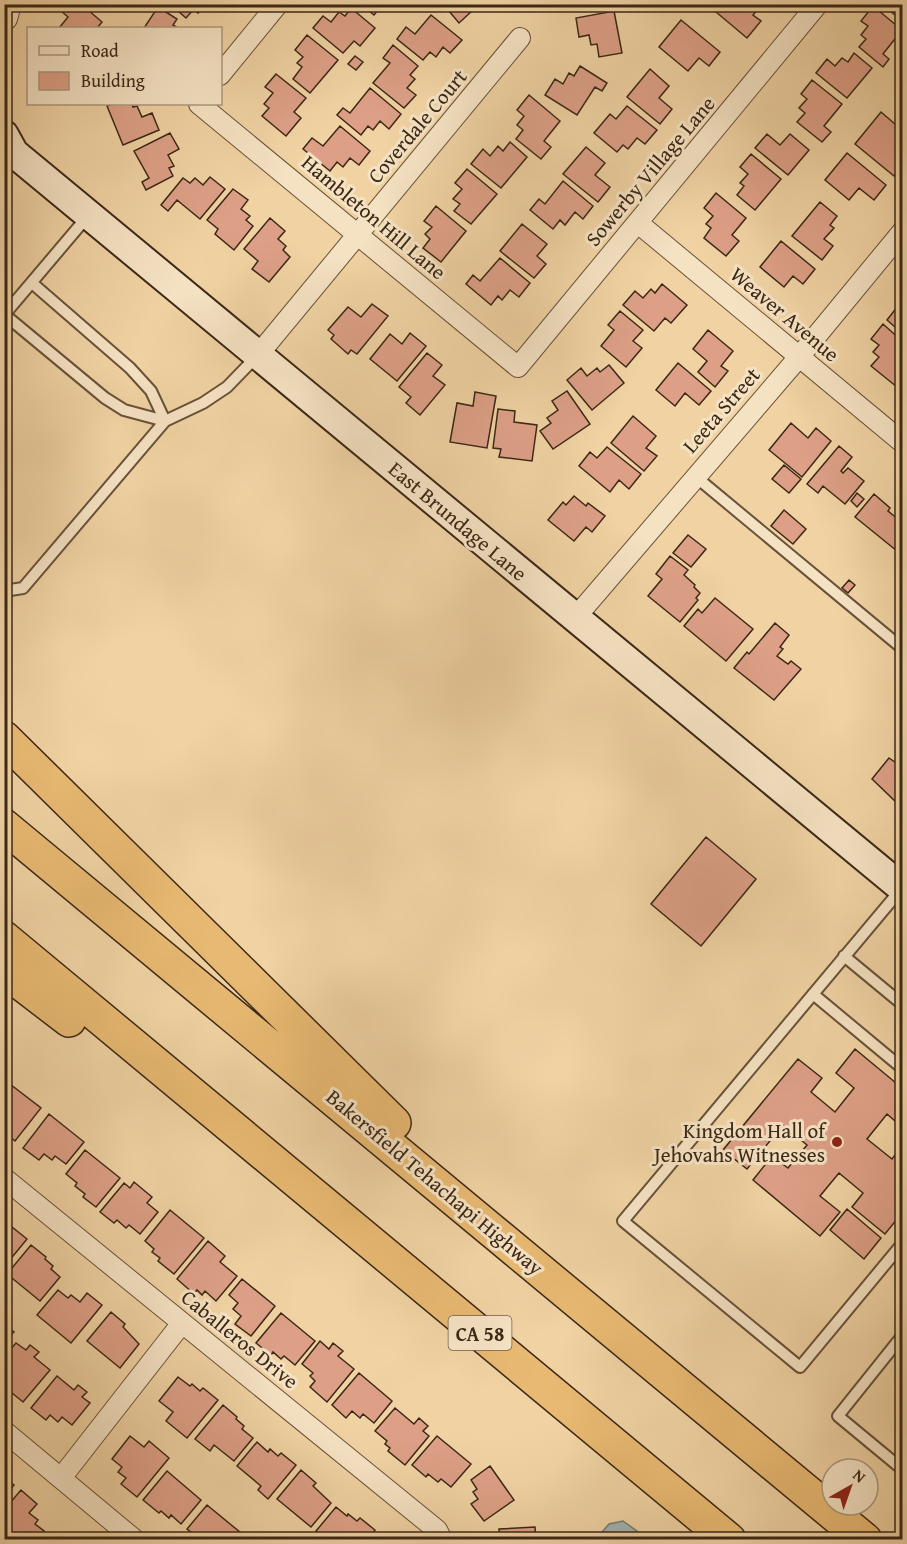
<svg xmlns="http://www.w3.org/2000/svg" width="907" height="1544" font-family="'Gentium Book Plus',serif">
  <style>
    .water { fill: #a0b4b3; stroke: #787c74; stroke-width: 1.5 }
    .building { fill: #dda087; stroke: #3b2816; stroke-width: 1.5 }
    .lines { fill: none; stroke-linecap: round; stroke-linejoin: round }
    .lane-casing { stroke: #685239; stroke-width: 14 }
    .street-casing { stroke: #685239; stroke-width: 22 }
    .secondary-casing { stroke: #3b2816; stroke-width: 32 }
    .highway-casing { stroke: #3b2816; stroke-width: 36 }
    .lane { stroke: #f5e2c3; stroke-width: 10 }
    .street { stroke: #f5e2c3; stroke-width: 20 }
    .secondary { stroke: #f5e2c3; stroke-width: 28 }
    .highway { stroke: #e8b972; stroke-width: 33 }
    .poi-dot { fill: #8f2418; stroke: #f5e2c3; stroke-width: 2 }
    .labels { text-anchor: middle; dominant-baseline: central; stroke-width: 6; stroke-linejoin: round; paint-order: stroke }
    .shield { fill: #f5e2c3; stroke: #73604a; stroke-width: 1.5 }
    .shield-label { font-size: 20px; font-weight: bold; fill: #3b2816 }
    .street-label { font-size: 21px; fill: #3b2816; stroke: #f5e2c3 }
    .poi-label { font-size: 21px; fill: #3b2816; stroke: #f5e2c3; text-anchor: end }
  </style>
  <rect width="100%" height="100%" fill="#f0d2a3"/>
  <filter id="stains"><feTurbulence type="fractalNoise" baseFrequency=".00333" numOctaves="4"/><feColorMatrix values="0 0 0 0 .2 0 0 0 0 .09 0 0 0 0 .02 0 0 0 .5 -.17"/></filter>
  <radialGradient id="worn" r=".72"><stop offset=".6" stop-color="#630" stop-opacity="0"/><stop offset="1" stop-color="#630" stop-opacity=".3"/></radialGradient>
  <!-- water -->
  <path class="water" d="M623,1521L648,1539H596L609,1524Z"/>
  <!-- building -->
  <path class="building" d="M67,4H81L102,22L97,28H59L68,17L61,11Z
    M170,4H205L198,13L194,9L186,18Z
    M361,4H383L374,15Z
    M443,4H467L473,10L459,23Z
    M722,4H750L757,10L753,15L761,21L747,38L716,12Z
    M882,4H902V21Z
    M873,6L902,30L883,54L889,59L883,67L859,47L866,39L861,35L868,26L861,21Z
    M158,7L177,19L173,25L178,28H144Z
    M351,8L375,28L360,46L354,41L343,53L313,28L323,16L331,22L339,12L345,16Z
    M614,11L622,53L599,57L597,44L591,45L589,35L579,37L576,18Z
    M431,15L462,40L450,53L443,47L436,57L430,52L423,60L397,39L406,27L415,34Z
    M681,20L720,52L709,66L699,58L688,71L659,47Z
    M307,35L338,60L310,93L293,79L302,67L297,63L303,57L295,50Z
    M393,45L418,66L410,75L415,79L407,88L416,95L404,108L373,83L390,63L383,58Z
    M854,53L872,68L847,98L816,73L827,59L835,66L842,58L848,62Z
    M355,56L363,62L356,70L348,64Z
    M580,66L607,83L602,91L595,87L577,115L545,95L555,79L563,84L569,73L574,76Z
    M650,69L669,86L659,98L672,109L660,124L627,97Z
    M276,74L306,98L294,112L301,118L286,136L262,116L269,108L264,104L273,93L265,87Z
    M812,80L842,104L824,126L831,132L822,142L797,122L805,113L799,108L807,99L801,94Z
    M370,88L401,114L389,129L380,121L373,130L368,126L361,135L337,115L343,108L350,113Z
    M529,95L560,121L544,141L551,147L541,159L516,139L523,130L517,125L524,116L517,110Z
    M112,104H132L133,107L137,106L142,117L152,113L159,130L123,145L107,106Z
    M627,106L657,130L645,144L637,138L628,149L623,145L617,152L594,133L610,114L616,119Z
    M881,112L902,130V140L900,143L902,149L898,154L902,158V166L894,176L855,144Z
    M340,126L370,151L359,165L350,158L343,167L337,162L330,171L303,149L312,138L323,146Z
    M170,133L179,149L168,155L174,166L169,168L173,176L146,190L142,182L149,178L134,151Z
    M767,134L780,145L790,134L809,150L788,175L755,148Z
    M510,142L527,157L501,188L471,164L483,149L490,156L498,146L503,151Z
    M586,147L605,163L595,175L610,187L598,202L563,174Z
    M847,153L886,185L874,200L859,188L849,200L825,180Z
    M751,154L781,179L755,210L737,195L744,186L740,183L748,174L740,167Z
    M467,169L497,194L471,224L454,211L460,204L453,199L462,189L455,183Z
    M210,177L225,189L200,219L177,200L168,211L161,205L183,178L190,183L195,178L203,185Z
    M563,181L593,206L583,219L575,212L565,225L560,220L553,229L530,210L539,199L545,204Z
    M233,189L248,200L241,209L250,216L246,220L253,226L234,250L215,234L218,229L207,220Z
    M716,193L746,218L732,235L739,241L726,256L704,238L711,228L706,224L713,216L704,208Z
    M820,202L837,216L830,225L834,228L824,239L833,246L822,260L792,236Z
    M436,206L466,231L441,262L423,248L430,239L425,234L432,227L424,221Z
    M270,218L285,231L278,239L286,246L283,250L290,257L269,282L252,269L258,261L244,249Z
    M522,224L547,244L537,256L546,264L534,278L500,251Z
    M781,241L815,269L803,284L793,276L784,287L760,267Z
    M500,258L530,283L519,297L510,290L502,300L498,296L491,305L466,284L473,275L480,281Z
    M662,284L687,305L671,323L665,318L654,331L623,305L635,291L643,298L651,289L655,293Z
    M372,304L388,316L357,354L351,350L348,354L331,339L334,335L328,330L348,307L361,317Z
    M898,306L902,308V333L887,320Z
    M620,311L643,330L633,341L642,348L626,367L601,346L614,330L608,325Z
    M883,324L902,341V381L897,387L871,366L879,357L873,352L879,345L871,339Z
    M708,330L733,351L721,366L728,371L715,387L698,372L707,361L693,349Z
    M410,333L426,346L397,381L370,359L390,334L402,344Z
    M427,353L442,365L433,376L445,385L420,415L406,403L411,397L399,387Z
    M678,363L711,391L699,405L685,393L675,406L656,390Z
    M609,365L624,383L592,410L567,380L581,368L587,376L597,368L600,372Z
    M567,391L590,424L553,449L540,431L551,423L547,418L558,410L552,401Z
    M475,392L496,396L487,448L450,442L457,403L473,406Z
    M498,409L515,411L514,422L537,425L532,461L499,457L501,449L493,448Z
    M633,416L656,436L646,448L657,456L644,471L611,443Z
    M791,423L808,438L816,428L831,441L802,477L769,450Z
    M839,446L852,457L841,471L843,473L848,468L864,481L845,504L823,486L818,493L807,484Z
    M607,447L641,474L629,489L619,480L610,492L579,466L590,452L597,458Z
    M784,465L801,479L789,493L772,479Z
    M857,493L864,499L857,507L851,501Z
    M874,494L890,508L888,511L898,519L902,513V545L897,551L855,517Z
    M574,496L586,506L588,503L605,516L592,532L586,527L574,541L548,520L563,502L566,505Z
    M784,510L806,529L793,544L771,526Z
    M688,535L706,549L691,567L673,553Z
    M670,556L688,570L684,575L695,585L694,587L700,593L696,598L698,600L680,622L648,596L662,579L656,574Z
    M849,580L855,585L848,593L842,588Z
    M715,598L753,629L726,661L684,626L698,609L702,613Z
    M775,623L789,635L780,647L783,649L777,656L788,664L791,661L801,669L774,700L734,668L747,652L749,654Z
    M889,758L902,767V794L896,802L872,779Z
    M706,837L756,879L701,946L651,904Z
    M855,1049L902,1088V1127L887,1114L867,1139L892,1159L902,1146V1213L885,1234L852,1207L863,1193L839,1173L820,1196L840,1212L820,1236L753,1180L772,1156L788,1168L807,1145L783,1125L747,1169L723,1150L798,1059L822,1078L811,1092L835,1112L854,1088L836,1073Z
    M6,1081L41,1108L15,1141L4,1132V1083Z
    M49,1114L84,1142L66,1164L55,1156L52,1160L44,1154L39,1160L23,1148Z
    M85,1150L120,1178L96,1207L83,1197L85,1194L75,1186L77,1183L66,1174Z
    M134,1182L152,1197L147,1203L158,1212L140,1234L129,1225L126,1228L117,1220L114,1223L100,1212L124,1183L130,1188Z
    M847,1209L881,1238L864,1259L830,1230Z
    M170,1210L204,1238L174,1274L158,1261L160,1258L152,1252L154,1249L145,1241Z
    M4,1226L9,1230L12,1227L27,1239L4,1267Z
    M208,1241L225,1256L220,1262L237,1276L216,1301L205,1291L202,1295L197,1290L194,1294L177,1279Z
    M31,1245L46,1257L45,1259L53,1266L51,1269L60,1277L40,1301L7,1274Z
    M242,1279L275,1306L251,1336L235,1324L241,1316L233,1309L238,1303L229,1295Z
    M58,1290L68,1298L71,1295L80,1302L87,1293L102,1305L71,1343L37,1315Z
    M111,1312L125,1324L123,1327L139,1344L120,1368L87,1341Z
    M281,1313L315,1341L295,1365L284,1356L281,1359L273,1352L271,1355L256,1343Z
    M4,1325L14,1332L4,1343Z
    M320,1341L329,1349L333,1343L343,1351L338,1356L354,1369L327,1402L310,1387L315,1381L310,1376L313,1373L302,1364Z
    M16,1343L26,1350L30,1345L39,1352L34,1357L50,1370L23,1402L6,1388L11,1382L5,1377L9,1373L4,1369V1357Z
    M359,1373L392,1401L374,1423L363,1414L360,1418L352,1411L346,1418L332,1405Z
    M57,1376L74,1390L78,1385L87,1392L82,1397L90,1403L72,1425L62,1417L58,1422L50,1415L46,1420L31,1408Z
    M178,1377L190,1386L192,1384L200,1391L203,1388L218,1400L187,1438L166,1421L173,1412L159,1401Z
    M223,1405L237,1417L236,1419L244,1426L242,1429L253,1438L234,1461L214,1445L210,1451L195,1439Z
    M395,1408L414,1424L419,1418L428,1426L423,1431L429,1436L405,1465L388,1451L390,1448L385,1444L387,1441L375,1431Z
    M130,1436L144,1447L149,1441L169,1458L137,1497L121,1484L126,1478L118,1472L122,1467L112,1459Z
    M437,1436L471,1464L451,1487L441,1479L438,1482L428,1474L426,1477L412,1465Z
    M257,1442L268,1452L270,1449L278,1456L281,1453L296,1465L268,1499L258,1490L261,1486L237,1466Z
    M490,1466L514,1500L484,1521L471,1504L478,1499L473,1492L477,1489L471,1480Z
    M301,1470L316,1483L313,1486L331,1503L311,1527L277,1499Z
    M167,1471L201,1500L181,1524L171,1515L169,1518L161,1511L159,1513L143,1500Z
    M4,1476L14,1485L4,1497Z
    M21,1490L37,1504L29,1513L38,1520L35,1524L44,1531L37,1540H13L15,1536L4,1527V1510Z
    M207,1505L241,1533L236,1540H197L199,1538L187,1529Z
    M336,1507L347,1516L348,1514L357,1521L360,1518L375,1530L367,1540H327L316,1531Z
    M535,1527L536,1540H500L499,1529Z"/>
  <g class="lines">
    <!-- lane casing -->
    <g class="lane-casing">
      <path id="lane" d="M32,283L130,368L151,391L165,421L203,403L227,387L257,356
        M4,315L87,217
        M696,477L902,648
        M4,591L23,588L165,421L124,410L105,398L5,315
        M902,888L623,1221L800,1367L902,1244
        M844,956L902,1004
        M813,994L902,1068
        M902,1336L838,1416L902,1469"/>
    </g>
    <!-- street casing -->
    <g class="street-casing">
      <path id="street" d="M7,19L11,4
        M220,75L278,4
        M199,104L518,367L818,4
        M638,223L902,442
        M258,355L520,38
        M575,618L799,357L902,232
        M4,1178L437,1530L442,1540
        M4,1431L135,1540
        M61,1478L182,1323"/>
    </g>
    <!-- secondary casing -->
    <g class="secondary-casing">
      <path id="secondary" d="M4,135L14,153L902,888"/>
    </g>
    <!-- highway casing -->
    <g class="highway-casing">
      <path id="highway" d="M4,738L394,1123
        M4,826L865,1540
        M4,938L729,1540
        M4,970L69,1020"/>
    </g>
    <!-- lane -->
    <use href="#lane" class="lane"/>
    <!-- street -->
    <use href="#street" class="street"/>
    <!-- secondary -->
    <use href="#secondary" class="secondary"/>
    <!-- highway -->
    <use href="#highway" class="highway"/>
  </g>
  <!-- markers -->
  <circle class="poi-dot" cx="837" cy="1142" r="6"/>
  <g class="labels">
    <!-- shield labels -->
    <rect class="shield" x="448.5" y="1316" width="63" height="34" rx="4.5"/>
    <g class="shield-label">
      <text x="480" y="1333">CA 58</text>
    </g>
    <!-- street labels -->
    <g class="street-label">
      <text transform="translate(417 126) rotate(-50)">Coverdale Court</text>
      <text transform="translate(650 171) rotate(-50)">Sowerby Village Lane</text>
      <text transform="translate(374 217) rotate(40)">Hambleton Hill Lane</text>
      <text transform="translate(785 314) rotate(40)">Weaver Avenue</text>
      <text transform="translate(721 410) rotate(-49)">Leeta Street</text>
      <text transform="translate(458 521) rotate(40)">East Brundage Lane</text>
      <text transform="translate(435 1182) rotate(40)">Bakersfield Tehachapi Highway</text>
      <text transform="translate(240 1339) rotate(39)">Caballeros Drive</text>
    </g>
    <!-- poi labels -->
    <g class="poi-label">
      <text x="825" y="1130">Kingdom Hall of<tspan x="825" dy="24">Jehovahs Witnesses</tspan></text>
    </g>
  </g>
  <!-- margin -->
  <rect width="907" height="1544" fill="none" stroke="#f0d2a3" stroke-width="24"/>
  <rect x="6" y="6" width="895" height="1532" fill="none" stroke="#3b2816" stroke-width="3"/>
  <rect x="12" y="12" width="883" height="1520" fill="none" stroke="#3b2816" stroke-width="1.5"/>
  <!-- legend -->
  <rect x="27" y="27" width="195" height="78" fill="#f5e2c3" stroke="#ab987e" stroke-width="1.5"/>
  <rect x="39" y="46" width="30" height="9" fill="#f5e2c3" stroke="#ab987e" stroke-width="1.5"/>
  <text x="81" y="57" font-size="18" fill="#3b2816">Road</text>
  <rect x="39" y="72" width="30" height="18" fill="#dda087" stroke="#ab987e" stroke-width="1.5"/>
  <text x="81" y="87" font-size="18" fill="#3b2816">Building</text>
  <!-- north arrow -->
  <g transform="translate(850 1487) rotate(40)"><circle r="28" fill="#f5e2c3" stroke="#ab987e" stroke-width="1.5"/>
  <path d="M0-4.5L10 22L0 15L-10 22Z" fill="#8f2418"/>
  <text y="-9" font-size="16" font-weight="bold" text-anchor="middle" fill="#3b2816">N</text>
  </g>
  <rect width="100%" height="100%" filter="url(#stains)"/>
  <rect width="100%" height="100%" fill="url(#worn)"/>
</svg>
